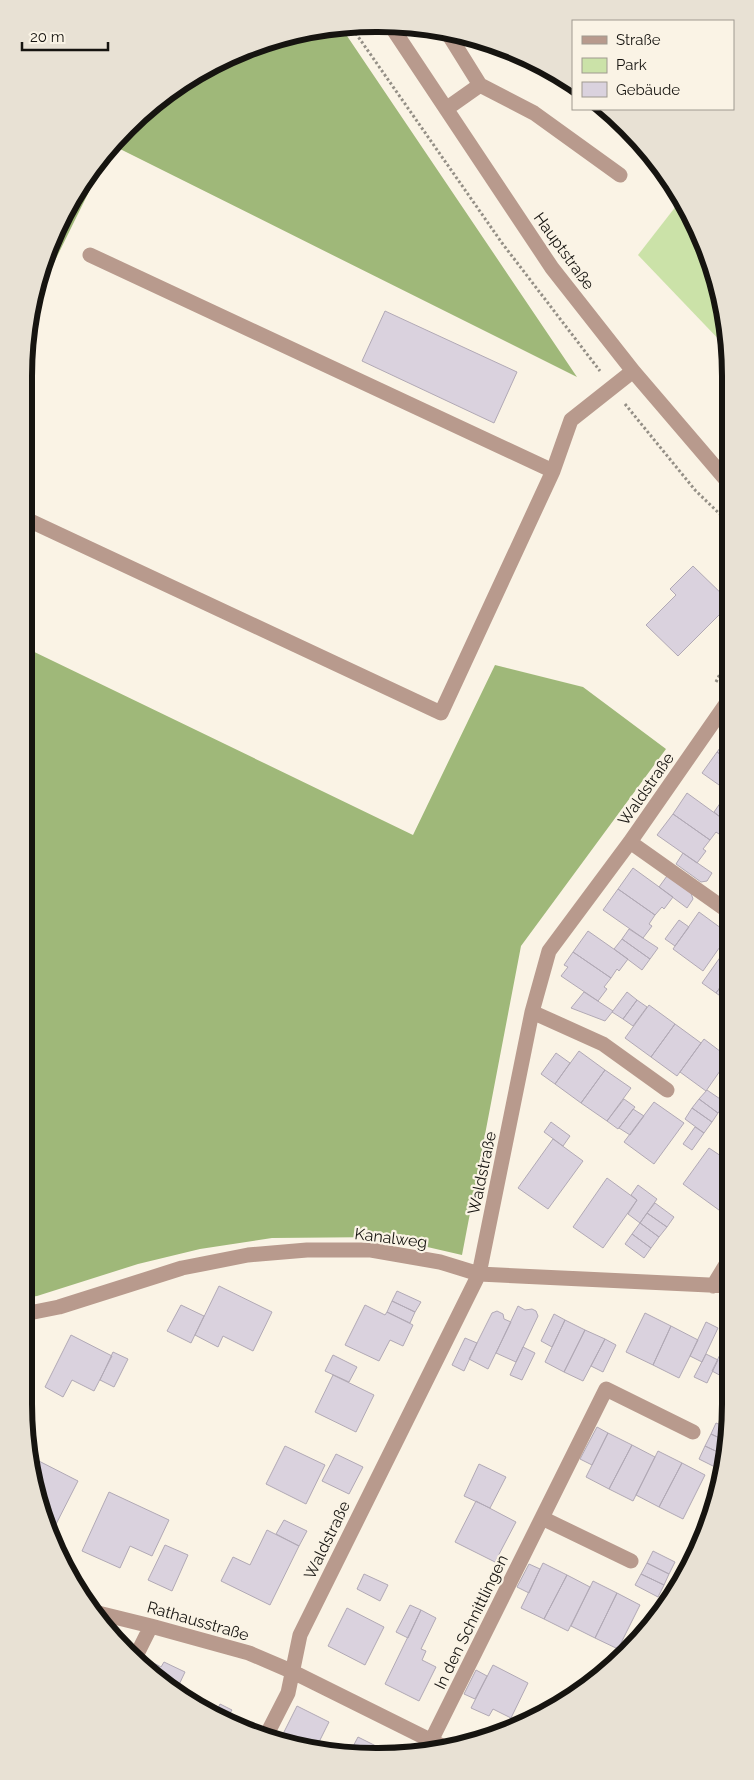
<svg xmlns="http://www.w3.org/2000/svg" width="754" height="1780" font-family="Raleway,sans-serif">
  <style>
    .green { fill: #cbe2a8 }
    .forest { fill: #9fb879 }
    .building { fill: #dad2de; stroke: #b1a9b5 }
    .lines { fill: none; stroke-linecap: round; stroke-linejoin: round }
    .path { stroke: #948f86; stroke-width: 3; stroke-dasharray: 2.5 2.5; stroke-linecap: butt }
    .minor { stroke: #b89a8d; stroke-width: 15 }
    .labels { text-anchor: middle; dominant-baseline: central; stroke-width: 4.5; stroke-linejoin: round; paint-order: stroke }
    .street-label { font-size: 16px; fill: #161410; stroke: #faf3e5 }
    .rim { fill: none; stroke: #161410; stroke-width: 6 }
  </style>
  <rect width="100%" height="100%" fill="#faf3e5"/>
  <!-- green -->
  <path class="green" d="M680,201L703,242L727,331V348L638,255Z"/>
  <!-- forest -->
  <path class="forest" d="M341,27L577,377L112,145L37,297L43,263L71,200L112,144L162,97L221,60L286,36Z
    M24,647L413,835L495,665L583,687L666,749L521,946L462,1255L384,1237L272,1238L200,1249L138,1264L37,1296L24,1298Z"/>
  <!-- building -->
  <path class="building" d="M505,50L535,66L532,70Z
    M548,73L573,86V91Z
    M597,109H604L625,129Z
    M385,311L517,372L494,423L362,361Z
    M693,566L728,600V606L678,656L646,625L676,595L670,589Z
    M728,737V760L717,752Z
    M717,752L728,760L729,792L702,773Z
    M728,792H729V807L721,802Z
    M687,793L727,822L719,834L716,832L710,840L673,814Z
    M721,802L729,807V824L714,812Z
    M673,814L710,840L703,849L706,851L697,863L657,835Z
    M729,851V870L720,864Z
    M683,853L712,873L707,881L701,882L676,864Z
    M633,868L673,897L664,909L662,907L655,915L618,889Z
    M729,872V891L720,885Z
    M667,876L691,893L693,899L687,908L659,887Z
    M618,889L655,915L649,924L652,926L643,938L603,910Z
    M699,912L729,934L703,971L673,949Z
    M679,920L689,927L675,946L665,939Z
    M629,929L658,948L650,959L622,939Z
    M588,931L628,959L619,971L617,969L611,978L573,952Z
    M622,939L650,959L642,970L614,949Z
    M573,952L611,978L604,987L607,989L598,1001L561,976L568,967L564,965Z
    M721,956L729,962V975L716,993L702,983Z
    M729,975V996L726,1000L716,993Z
    M584,992L613,1011L605,1021L571,1008Z
    M627,992L637,1000L623,1019L612,1012Z
    M637,1000L647,1007L633,1026L623,1019Z
    M649,1005L675,1024L651,1057L625,1038Z
    M675,1024L701,1043L677,1076L651,1057Z
    M704,1039L729,1058L706,1091L680,1072Z
    M579,1051L605,1070L581,1103L555,1084Z
    M556,1053L570,1063L555,1084L541,1074Z
    M605,1070L631,1088L607,1121L581,1103Z
    M707,1090L726,1103L718,1113L699,1099Z
    M624,1099L635,1107L618,1129L607,1121Z
    M699,1099L718,1113L712,1122L692,1108Z
    M654,1102L684,1123L654,1164L624,1142Z
    M692,1108L712,1122L704,1133L685,1119Z
    M633,1109L644,1116L630,1135L619,1128Z
    M551,1122L570,1136L563,1146L544,1132Z
    M695,1127L704,1133L692,1150L683,1144Z
    M553,1139L583,1161L548,1209L518,1188Z
    M709,1148L730,1162V1218L683,1184Z
    M607,1178L637,1200L603,1248L573,1227Z
    M638,1185L657,1199L640,1223L628,1214L637,1200L631,1195Z
    M655,1203L674,1217L667,1227L647,1213Z
    M647,1213L667,1227L659,1237L640,1223Z
    M640,1223L659,1237L651,1248L632,1234Z
    M632,1234L651,1248L644,1258L625,1244Z
    M219,1286L272,1312L253,1351L223,1336L218,1347L195,1335Z
    M397,1291L421,1302L415,1312L392,1301Z
    M392,1301L415,1312L410,1323L387,1312Z
    M181,1305L204,1316L191,1343L167,1331Z
    M365,1305L385,1315L387,1312L413,1325L403,1346L390,1340L379,1361L345,1345Z
    M518,1306L525,1310L532,1309L536,1311L538,1316L516,1362L496,1353Z
    M497,1311L503,1314L504,1319L511,1322L488,1369L469,1359L492,1313Z
    M645,1313L671,1326L653,1365L626,1352Z
    M554,1314L565,1320L552,1347L541,1341Z
    M565,1320L585,1330L564,1372L545,1362Z
    M706,1322L718,1328L702,1362L690,1356Z
    M671,1326L698,1340L679,1378L653,1365Z
    M585,1330L605,1339L583,1381L564,1372Z
    M730,1334V1385L727,1384L725,1378L712,1371Z
    M71,1335L112,1356L94,1391L72,1380L63,1397L45,1387Z
    M465,1338L477,1343L464,1371L452,1365Z
    M605,1339L616,1345L603,1372L591,1366Z
    M523,1347L535,1353L522,1380L510,1375Z
    M113,1352L128,1359L114,1387L100,1380Z
    M706,1354L718,1360L707,1383L694,1377Z
    M333,1355L357,1367L349,1382L325,1371Z
    M333,1375L374,1395L356,1432L315,1412Z
    M716,1423L726,1427L724,1440L711,1434Z
    M597,1427L608,1433L592,1465L580,1459Z
    M608,1433L632,1445L609,1489L586,1477Z
    M711,1434L724,1440L722,1454L705,1446Z
    M632,1445L655,1457L633,1501L609,1489Z
    M285,1446L325,1465L306,1504L266,1484Z
    M705,1446L722,1454L719,1469L699,1459Z
    M658,1451L682,1463L659,1507L636,1495Z
    M336,1454L363,1467L349,1494L322,1481Z
    M33,1458L78,1481L51,1534L43,1517Z
    M682,1463L705,1475L683,1519L659,1507Z
    M479,1464L506,1477L490,1508L464,1496Z
    M109,1492L169,1520L152,1556L130,1546L120,1568L82,1551Z
    M476,1501L516,1522L495,1562L455,1542Z
    M284,1520L307,1531L299,1546L276,1534Z
    M267,1530L299,1546L270,1605L221,1581L233,1557L250,1565Z
    M165,1545L188,1555L172,1591L148,1580Z
    M653,1551L675,1562L669,1574L647,1563Z
    M543,1563L567,1575L544,1619L521,1608Z
    M647,1563L669,1574L664,1585L641,1574Z
    M529,1564L540,1569L529,1593L517,1587Z
    M364,1574L388,1585L380,1601L357,1589Z
    M641,1574L664,1585L658,1597L635,1585Z
    M567,1575L590,1587L568,1631L544,1619Z
    M593,1581L617,1593L595,1638L571,1626Z
    M617,1593L640,1605L618,1649L595,1638Z
    M410,1605L421,1610L408,1638L396,1632Z
    M347,1608L384,1627L365,1665L328,1646Z
    M421,1610L436,1618L421,1649L426,1651L422,1660L436,1667L419,1701L385,1684Z
    M152,1662L161,1667L164,1662L185,1672L177,1689L150,1667Z
    M493,1665L528,1683L511,1718L493,1709L489,1716L471,1708Z
    M476,1670L487,1676L475,1699L464,1694Z
    M220,1704L232,1710L230,1713L258,1727L256,1730L215,1715Z
    M297,1706L329,1722L315,1750L283,1734Z
    M283,1734L301,1742L299,1746L281,1739Z
    M358,1737L390,1753L389,1755L377,1756L349,1754Z"/>
  <g class="lines">
    <!-- path -->
    <path class="path" d="M350,25L502,243L600,371
      M625,404L695,490L728,522
      M716,682L728,658"/>
    <!-- minor -->
    <path class="minor" d="M391,26L552,268L633,371L728,482
      M447,32L480,85
      M446,109L480,85L534,113L620,175
      M90,255L553,471
      M24,518L441,713L553,471L571,420L633,371
      M630,842L729,912
      M532,1012L603,1044L667,1090
      M713,1286L730,1258
      M24,1314L59,1307L182,1268L248,1255L307,1250H371L440,1262L479,1274L730,1286
      M542,1518L631,1561
      M94,1612L151,1626L249,1653L291,1671L448,1749
      M136,1656L151,1626
      M267,1734L288,1693L300,1635L479,1274L532,1012L549,951L630,842L728,701
      M431,1741L606,1389L693,1432"/>
  </g>
  <g class="labels">
    <!-- street labels -->
    <g class="street-label">
      <text transform="translate(564 251) rotate(54)">Hauptstraße</text>
      <text transform="translate(646 789) rotate(-55)">Waldstraße</text>
      <text transform="translate(482 1173) rotate(-78)">Waldstraße</text>
      <text transform="translate(391 1238) rotate(7)">Kanalweg</text>
      <text transform="translate(327 1540) rotate(-64)">Waldstraße</text>
      <text transform="translate(198 1621) rotate(16)">Rathausstraße</text>
      <text transform="translate(471 1622) rotate(-64)">In den Schnittlingen</text>
    </g>
  </g>
  <!-- crop -->
  <path d="M0 0H754V1780H0ZM376 32H378A344 344 0 0 1 722 376V1404A344 344 0 0 1 378 1748H376A344 344 0 0 1 32 1404V376A344 344 0 0 1 376 32Z" fill="#e8e1d4" fill-rule="evenodd"/>
  <path class="rim" d="M376 32H378A344 344 0 0 1 722 376V1404A344 344 0 0 1 378 1748H376A344 344 0 0 1 32 1404V376A344 344 0 0 1 376 32Z"/>
  <!-- legend -->
  <rect x="572" y="20" width="162" height="90" fill="#faf3e5" stroke="#9f9a90"/>
  <rect x="582" y="36" width="25" height="8" fill="#b89a8d" stroke="#9f9a90"/>
  <text x="616" y="45" font-size="15" fill="#161410">Straße</text>
  <rect x="582" y="58" width="25" height="15" fill="#cbe2a8" stroke="#9f9a90"/>
  <text x="616" y="70" font-size="15" fill="#161410">Park</text>
  <rect x="582" y="82" width="25" height="15" fill="#dad2de" stroke="#9f9a90"/>
  <text x="616" y="95" font-size="15" fill="#161410">Gebäude</text>
  <!-- scale -->
  <path d="M22 42v8h86v-8" fill="none" stroke="#161410" stroke-width="2.5"/>
  <text x="30" y="42" font-size="15" fill="#161410" stroke="#faf3e5" stroke-width="4" paint-order="stroke">20 m</text>
</svg>
